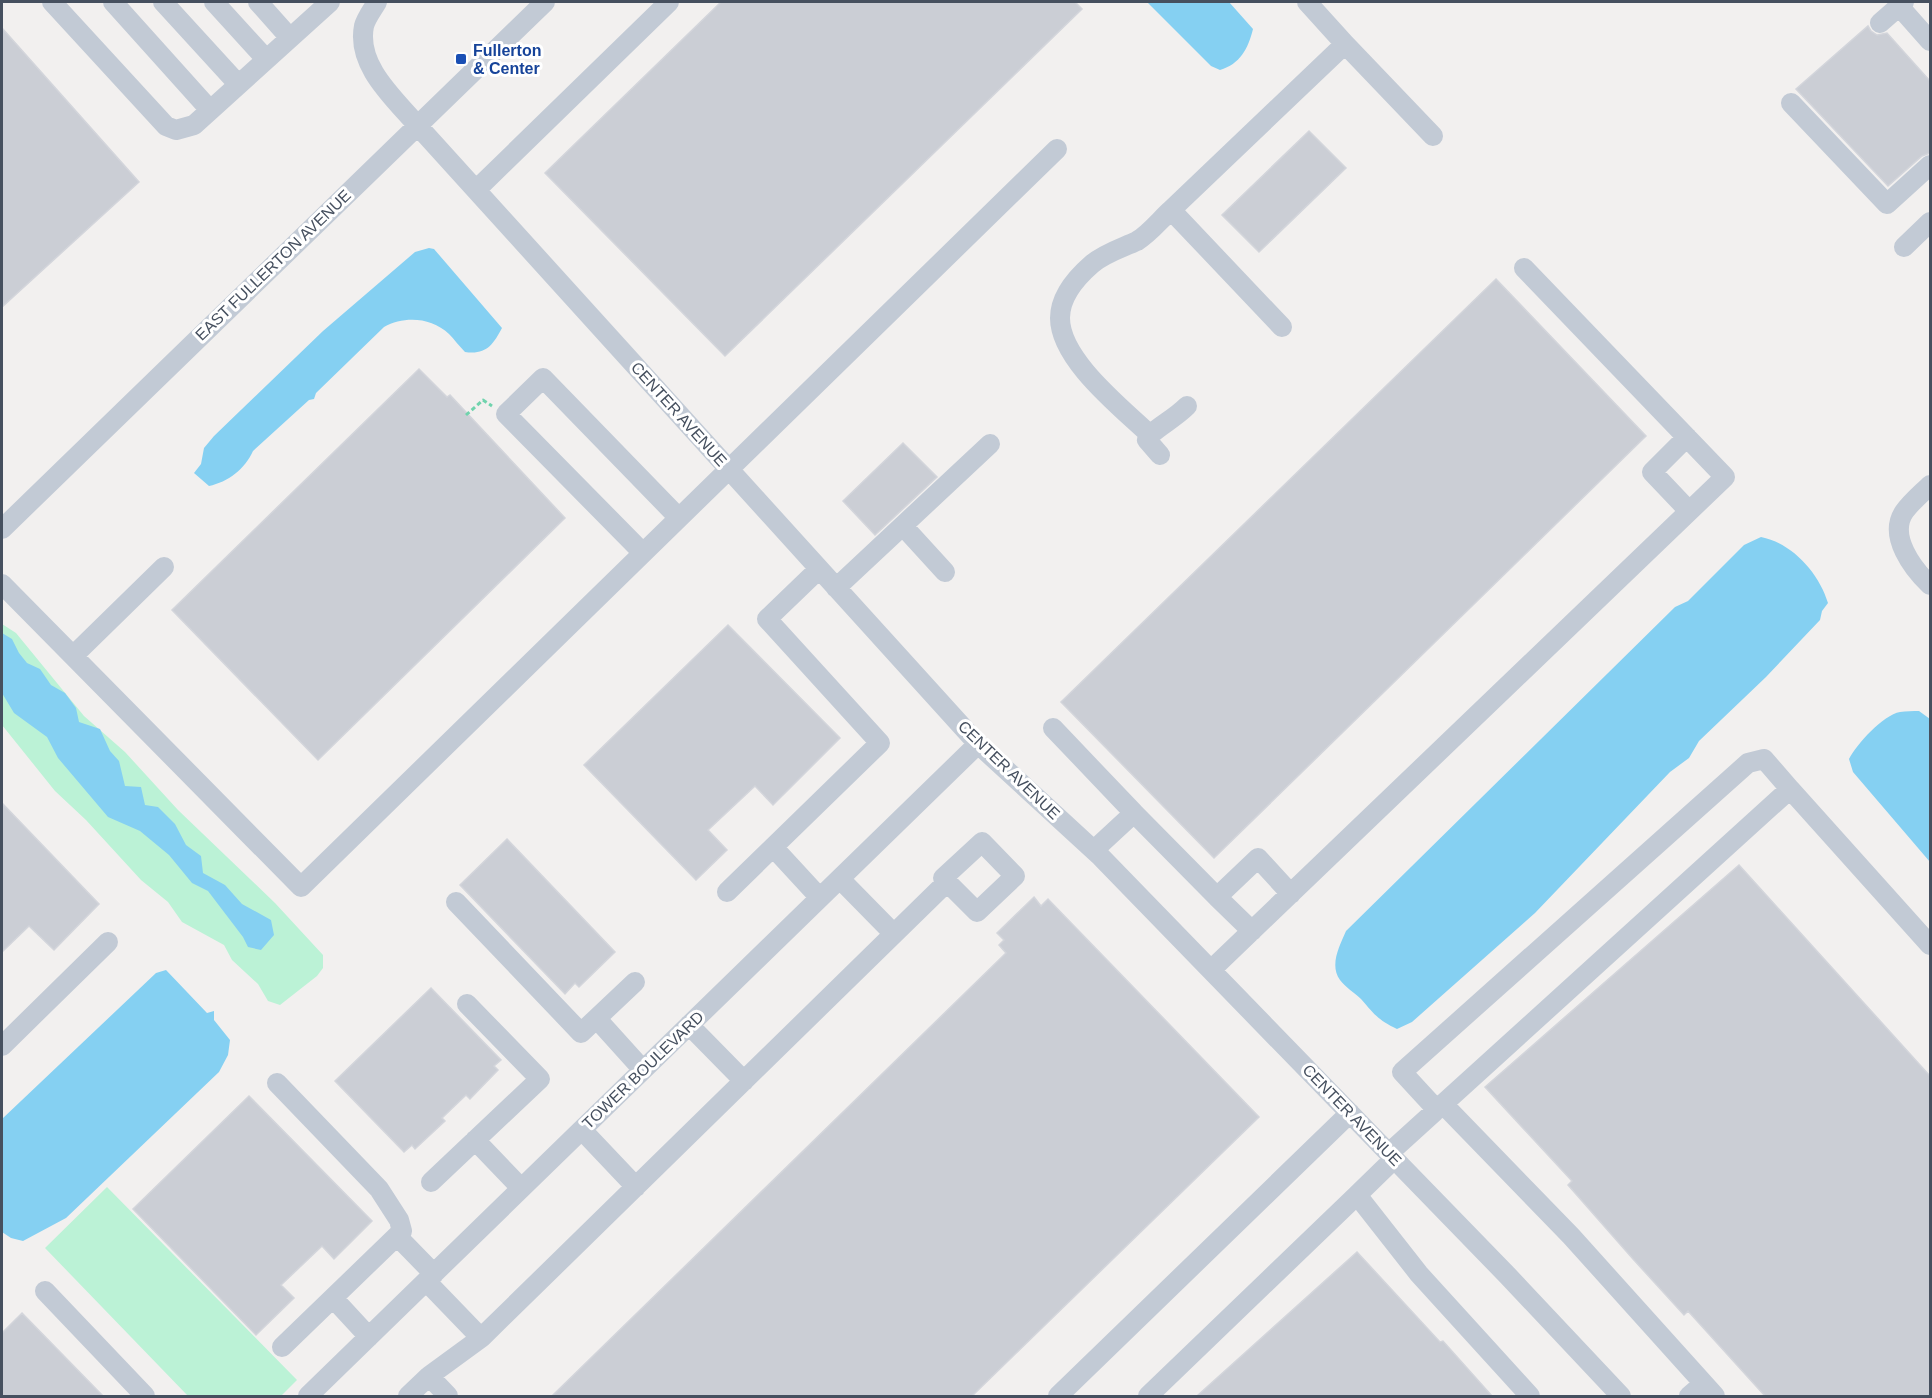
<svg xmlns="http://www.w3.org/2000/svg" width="1932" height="1398" font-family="Helvetica,sans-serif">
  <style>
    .green { fill: #bbf2d6 }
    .water { fill: #85d0f2 }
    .building { fill: #cbced5; stroke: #d3d5db; stroke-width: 1.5 }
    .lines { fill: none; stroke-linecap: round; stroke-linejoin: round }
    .path { stroke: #70d3ad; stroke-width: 3; stroke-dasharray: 4.5 3; stroke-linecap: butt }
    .minor { stroke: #c2cad5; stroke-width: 20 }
    .transit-dot { fill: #1a4fb4; stroke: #fff; stroke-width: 2 }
    .labels { text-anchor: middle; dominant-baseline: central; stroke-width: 6; stroke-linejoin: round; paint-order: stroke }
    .transit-label { font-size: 16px; font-weight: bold; fill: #164399; stroke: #fff; text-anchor: start }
    .street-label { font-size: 16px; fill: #46505f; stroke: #fff }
  </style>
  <rect width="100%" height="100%" fill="#f2f0ef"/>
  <!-- green -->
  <path class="green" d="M2,624L16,633L84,716L125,752L178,810L275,903L323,955V968L317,976L280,1005L268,1001L258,984L232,960L224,945L182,922L168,902L141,880L86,820L55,791L2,725Z
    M107,1187L297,1380L281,1396H188L45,1248Z"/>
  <!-- water -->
  <path class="water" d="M1147,2H1229L1253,29C1248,49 1240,64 1220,70L1211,66Z
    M429,248L434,249L502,328C493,345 486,355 465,352C459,346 454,339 449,334C431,317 404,316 384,327L316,393L314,399L309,400L253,451C245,469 228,482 209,486L194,473L201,464L204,448L214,436L323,331L415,252Z
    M1761,537C1792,543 1819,573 1828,603L1822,611L1820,620L1766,677L1699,741L1689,758L1670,772L1535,913L1412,1022L1397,1029C1378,1020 1374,1014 1361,999C1355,993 1345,987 1340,980C1329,965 1340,945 1346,931L1675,607L1688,601L1744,545Z
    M2,633L12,639L19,653L27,663L40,669L51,685L65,693L76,708L79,722L100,729L110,751L119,761L125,786L141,787L145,805L158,807L175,824L186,845L201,856L203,873L225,885L242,904L271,920L274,935L261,950L248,947L243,937L208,891L192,883L169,855L140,831L108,817L58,758L47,737L14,713L2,693Z
    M1919,711L1930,719V862L1853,772L1849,759C1857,744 1883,715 1900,712C1906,711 1913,711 1919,711Z
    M166,970L207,1013L214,1011V1020L230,1040L228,1055L219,1072L66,1218L23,1241L11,1238L2,1232V1119L156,973Z"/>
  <!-- building -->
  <path class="building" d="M721,2H1075L1082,9L725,356L545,173Z
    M1868,26L1871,31L1877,35L1887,33L1930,81V153L1922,156L1888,186L1796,89Z
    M2,28L139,182L2,307Z
    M1309,131L1346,168L1259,252L1222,215Z
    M1496,279L1646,436L1214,858L1061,702Z
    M419,369L447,397L450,395L565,518L318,760L172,610Z
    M903,443L937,477L875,535L843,501Z
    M728,625L840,738L773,805L755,786L708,830L727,850L696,880L584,765Z
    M2,803L99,904L54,950L29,926L2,952Z
    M507,839L615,952L579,987L575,983L565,994L460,885Z
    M1739,865L1930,1076V1396H1765L1688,1311L1684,1315L1633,1259L1568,1185L1572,1181L1485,1087Z
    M1034,897L1041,906L1048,899L1259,1117L972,1396H552L1006,953L999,945L1004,940L997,933Z
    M431,988L501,1060L494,1066L498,1070L470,1099L466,1095L442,1118L445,1121L415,1149L412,1145L404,1152L335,1081Z
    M249,1096L372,1221L334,1259L322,1246L281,1285L294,1298L256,1335L133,1209Z
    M1357,1252L1440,1342L1443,1341L1492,1396H1197Z
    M22,1313L103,1396H2V1333Z"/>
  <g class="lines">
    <!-- path -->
    <path class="path" d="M466,415L483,400L492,406"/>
    <!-- minor -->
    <path class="minor" d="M52,2L166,126L176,130L194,125L330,2
      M113,2L210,110
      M163,2L238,84
      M214,2L266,59
      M258,2L290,38
      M377,2C373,9 366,18 364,26C356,66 395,99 417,125L978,744L1101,857L1508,1276L1621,1396
      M1307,2L1345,44L1433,136
      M1899,6L1930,41
      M1880,23L1904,2
      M1791,103L1887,204L1930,165
      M476,190L669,2
      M1904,247L1930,222
      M1282,327L1171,210L1345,44
      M1150,435C1162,424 1175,418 1187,406
      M1687,437L1652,472L1689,511
      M1160,455L1147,440L1150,435C1122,408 1060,360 1060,318C1060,296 1077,277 1092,264C1105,253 1122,248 1137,241C1149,234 1160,220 1171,210
      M1930,485C1922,493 1911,502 1904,512C1888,536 1913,569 1930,585
      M903,526L945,572
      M2,529L545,2
      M643,553L506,414L543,378L679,518
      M2,584L301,887L1057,149
      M836,588L990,444
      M73,656L164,567
      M1053,728L1134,813
      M982,842L1015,876L977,912L943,878Z
      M773,847L820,898
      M1094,850L1134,813L1217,897
      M840,879L894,934
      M727,892L880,743L767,619L819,569
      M456,902L581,1033L635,982
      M1252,931L1217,897L1258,858L1291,894
      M1211,970L1725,477L1524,268
      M597,1019L643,1070
      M689,1025L744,1081
      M2,1046L108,942
      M277,1083L379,1189L399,1220L402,1231L282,1347
      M1443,1104L1571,1236L1715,1396
      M1437,1110L1402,1072L1748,763L1764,759L1790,789
      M582,1130L636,1187
      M475,1140L521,1188
      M1389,1153L1790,789L1930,945
      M1394,1159L1357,1195L1419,1274L1530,1396
      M431,1182L540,1079L467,1004
      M397,1236L434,1274
      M426,1281L481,1338L947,882
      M45,1291L145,1396
      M333,1298L369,1337
      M429,1376L481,1338
      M308,1396L978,744
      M408,1396L429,1376L448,1396
      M1058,1396L1350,1113
      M1148,1396L1357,1195
      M1689,1396L1703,1384"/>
  </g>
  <!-- markers -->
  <rect class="transit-dot" x="455" y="53" width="12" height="12" rx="3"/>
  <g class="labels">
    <!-- transit labels -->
    <g class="transit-label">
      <text x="473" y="50">Fullerton<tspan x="473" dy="18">&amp; Center</tspan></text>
    </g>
    <!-- street labels -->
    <g class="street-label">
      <text transform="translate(273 265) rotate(-44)">EAST FULLERTON AVENUE</text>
      <text transform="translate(679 414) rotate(48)">CENTER AVENUE</text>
      <text transform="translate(1009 770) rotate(44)">CENTER AVENUE</text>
      <text transform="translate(643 1070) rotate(-44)">TOWER BOULEVARD</text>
      <text transform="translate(1352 1115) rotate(46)">CENTER AVENUE</text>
    </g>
  </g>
  <!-- border -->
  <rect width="1932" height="1398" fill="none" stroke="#46505f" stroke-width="6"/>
</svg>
